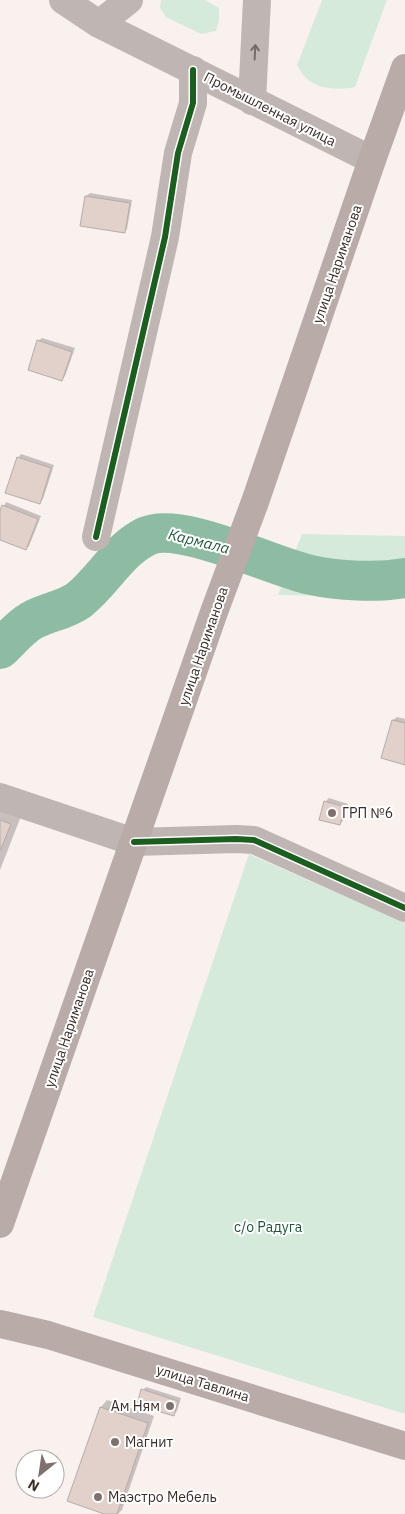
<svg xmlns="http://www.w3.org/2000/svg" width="405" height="1514" font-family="'IBM Plex Sans',sans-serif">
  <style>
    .green { fill: #d6eadb }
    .shadow { fill: #0003 }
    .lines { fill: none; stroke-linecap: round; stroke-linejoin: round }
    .river { stroke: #8dbca2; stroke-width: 40 }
    .building { fill: #e2d1cb; stroke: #b6aca9 }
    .minor { stroke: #bfb5b2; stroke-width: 28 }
    .major { stroke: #b8aba8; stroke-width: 28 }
    .cycleway-casing { stroke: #fff; stroke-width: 9 }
    .cycleway { stroke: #1b5e20; stroke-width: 6 }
    .oneway { stroke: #766a66 }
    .poi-dot { fill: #7e716d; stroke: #fff; stroke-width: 2 }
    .labels { text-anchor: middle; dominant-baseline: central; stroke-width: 4; stroke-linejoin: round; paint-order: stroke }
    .street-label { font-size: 14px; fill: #3b2c28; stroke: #fff }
    .poi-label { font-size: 14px; fill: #3b2c28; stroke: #fff; text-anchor: start }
    .park-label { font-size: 14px; fill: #1e543b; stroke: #fff }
    .water-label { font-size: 15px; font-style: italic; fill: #22593f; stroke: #fff }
  </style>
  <rect width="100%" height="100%" fill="#f9f1ee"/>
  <!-- green -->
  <path class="green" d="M161,0H205L219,8V20L216,31L201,34L166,17L160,8Z
    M322,0H387L355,87C340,90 318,90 306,78C302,75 300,69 297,65Z
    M302,534L405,536V597L278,595Z
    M249,854L405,923V1414L93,1317Z"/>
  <!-- shadow -->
  <path class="shadow" d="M90,193L132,200L127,229L124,232L82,225L86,196Z
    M42,338L75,348L65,376L62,380L38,341Z
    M21,454L54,465L43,499L39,503L18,458Z
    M6,502L41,516L29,546L26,549L0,539V514Z
    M397,717L405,719V764L382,757L393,720Z
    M329,798L348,804L343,821L339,824L325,802Z
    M0,801L23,811L0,870Z
    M146,1387L181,1398L177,1411L173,1415L143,1390Z
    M107,1400L154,1416L122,1510L118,1514H108L101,1407Z"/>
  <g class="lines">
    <!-- river -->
    <path class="river" d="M0,649C10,640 19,628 31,621C46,612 64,611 79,600C103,581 119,549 147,536C181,521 273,567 311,575C338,581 378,583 405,578"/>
  </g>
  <!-- building -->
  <path class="building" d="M85,196L130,203L125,233L80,226Z
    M37,340L72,352L62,381L28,370Z
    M17,457L51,468L40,504L5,493Z
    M2,505L38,519L26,550L0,540V510Z
    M392,720L405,723V765L381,758Z
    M324,801L345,807L340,825L319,820Z
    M0,820L11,824L0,851Z
    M141,1389L178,1401L174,1416L137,1405Z
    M100,1407L148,1423L117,1514H104L67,1501Z"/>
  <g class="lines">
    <!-- minor -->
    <path class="minor" d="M63,0L99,24L372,160
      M99,24L129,0
      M252,101L257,0
      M96,537L165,237L178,153L193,103V70
      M0,797L134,842L236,839L254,840L405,908"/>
    <!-- major -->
    <path class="major" d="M0,1224L214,612L255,502L372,160L405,68
      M0,1324L48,1335L405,1446"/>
    <!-- cycleway casing -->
    <g class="cycleway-casing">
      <path id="cycleway" d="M96,537L165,237L178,153L193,103V70
        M134,842L236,839L254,840L405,908"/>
    </g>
    <!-- cycleway -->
    <use href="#cycleway" class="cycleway"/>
  </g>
  <!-- one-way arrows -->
  <defs><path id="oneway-shaft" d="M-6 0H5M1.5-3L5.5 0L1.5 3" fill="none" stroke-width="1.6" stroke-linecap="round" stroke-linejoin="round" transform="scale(1.25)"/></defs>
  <use class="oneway" href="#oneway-shaft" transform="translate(255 52) rotate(-87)"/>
  <!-- markers -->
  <g class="poi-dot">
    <circle cx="332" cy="813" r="5"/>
    <circle cx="170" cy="1406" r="5"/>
    <circle cx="115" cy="1442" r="5"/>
    <circle cx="98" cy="1497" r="5"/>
  </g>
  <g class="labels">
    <!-- street labels -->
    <g class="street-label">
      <text transform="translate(270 109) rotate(27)">Промышленная улица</text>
      <text transform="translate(337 264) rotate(-71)">улица Нариманова</text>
      <text transform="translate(203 646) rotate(-71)">улица Нариманова</text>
      <text transform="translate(69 1028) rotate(-71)">улица Нариманова</text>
      <text transform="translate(203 1383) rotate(17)">улица Тавлина</text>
    </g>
    <!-- poi labels -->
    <g class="poi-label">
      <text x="342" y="813">ГРП №6</text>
      <text x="160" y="1406" text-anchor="end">Ам Ням</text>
      <text x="125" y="1442">Магнит</text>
      <text x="108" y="1497">Маэстро Мебель</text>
    </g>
    <!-- park labels -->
    <g class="park-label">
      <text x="268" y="1227">с/о Радуга</text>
    </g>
    <!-- water labels -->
    <g class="water-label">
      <text transform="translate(199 541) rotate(14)">Кармала</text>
    </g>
  </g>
  <!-- north arrow -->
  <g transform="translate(40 1474) rotate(210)"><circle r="24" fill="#ffffff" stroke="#b1aba9"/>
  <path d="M0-4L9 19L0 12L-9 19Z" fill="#7e716d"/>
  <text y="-8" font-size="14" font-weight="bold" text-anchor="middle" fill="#3b2c28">N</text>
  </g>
</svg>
